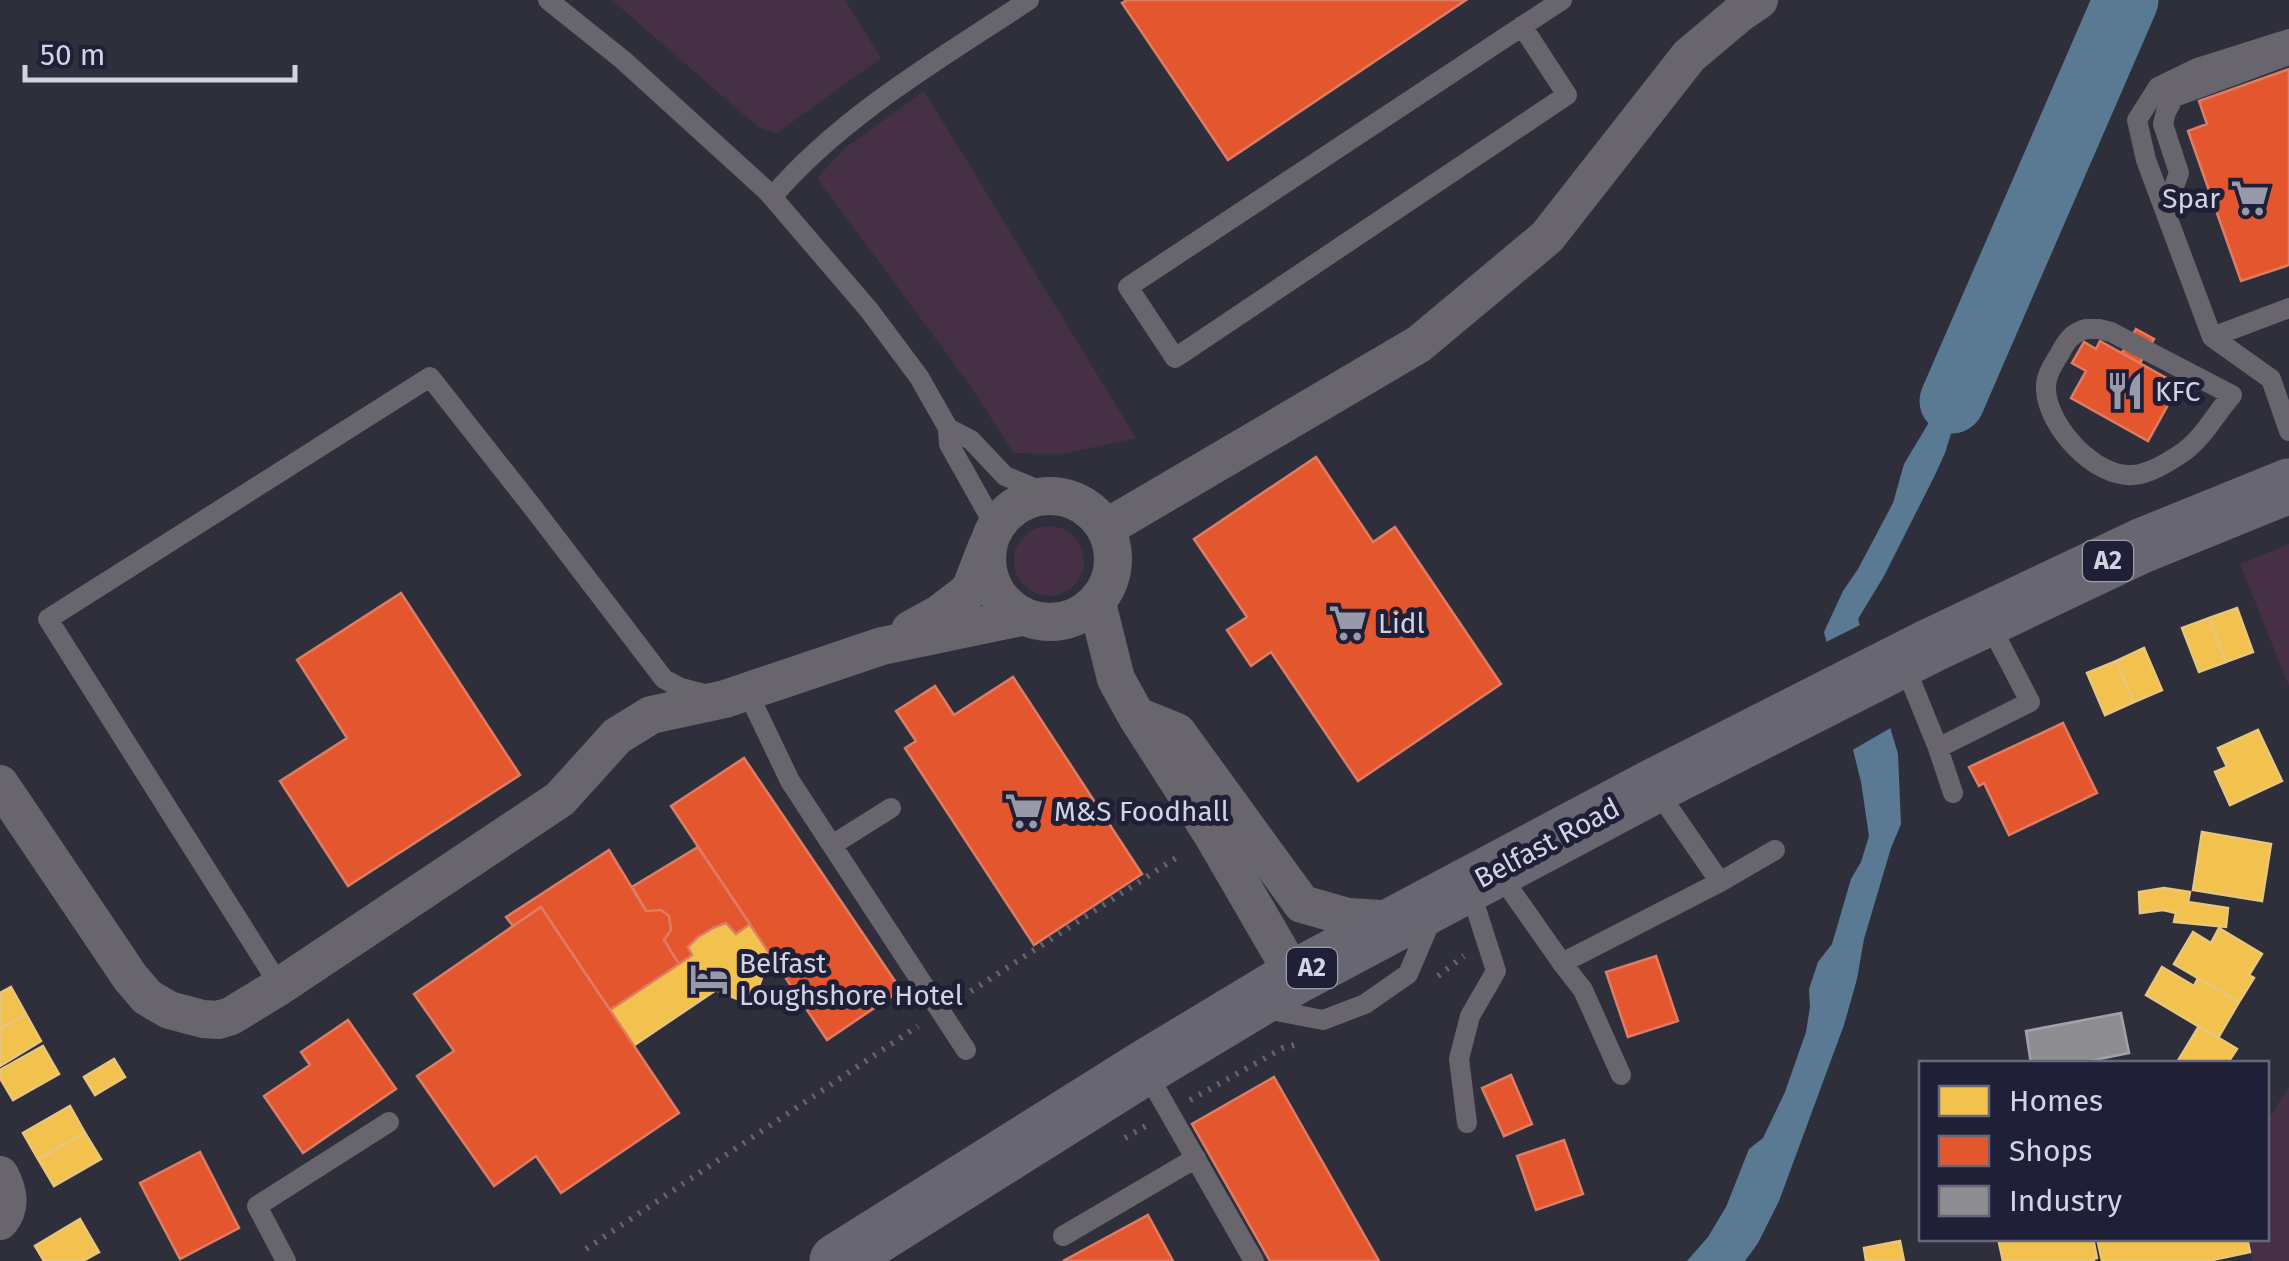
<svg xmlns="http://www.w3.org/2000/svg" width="2289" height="1261" font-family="'Fira Sans',sans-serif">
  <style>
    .green { fill: #463046 }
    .water { fill: #597a92 }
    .pier { fill: #2f2f3c }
    .homes { fill: #f2c14e; stroke: #e8c67b; stroke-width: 2.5 }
    .shops { fill: #e4572e; stroke: #df7c64; stroke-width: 2.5 }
    .industry { fill: #8d8d92; stroke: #a2a2aa; stroke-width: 2.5 }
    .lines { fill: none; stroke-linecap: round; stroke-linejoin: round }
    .river { stroke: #597a92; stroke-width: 65 }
    .path { stroke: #65646b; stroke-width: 6; stroke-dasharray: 2.5 8; stroke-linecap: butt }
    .service { stroke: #68666c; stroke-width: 20 }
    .minor { stroke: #68666c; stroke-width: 38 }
    .trunk { stroke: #686670; stroke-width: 55 }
    .labels { text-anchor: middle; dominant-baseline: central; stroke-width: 10; stroke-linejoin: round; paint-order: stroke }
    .shield { fill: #201f38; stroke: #9d9db0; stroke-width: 2.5 }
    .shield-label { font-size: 25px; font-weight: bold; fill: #d2d3e3 }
    .poi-label { font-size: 28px; fill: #d2d3e3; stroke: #201f38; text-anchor: start }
    .street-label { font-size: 28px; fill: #d2d3e3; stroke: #201f38 }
  </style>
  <rect width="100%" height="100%" fill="#2f2f3c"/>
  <!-- green -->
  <path class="green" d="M612,0H845L881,58L777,133L758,127Z
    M924,91L1136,438L1063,454L1014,453L967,381L817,178L845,148Z
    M1014 561a35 35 0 1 1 70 0a35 35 0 1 1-70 0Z
    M2289,544V686L2240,564Z
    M2289,1087V1261H2252L2247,1239L2266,1238L2267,1121Z"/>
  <!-- water -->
  <path class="water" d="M1943,399L1961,402L1945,453L1934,477L1884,576L1858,619L1898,754L1901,824L1891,848L1864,939L1857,979L1844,1025L1779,1201L1758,1243L1745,1261H1687L1708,1237L1726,1207L1749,1149L1763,1138L1785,1092L1806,1032L1810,1007L1809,989L1818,962L1832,944L1851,879L1861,862L1869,836L1861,782L1824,632L1843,591L1858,569L1893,503L1904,464Z"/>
  <!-- pier -->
  <path class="pier" d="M1864,623L1894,726L1849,752L1822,644Z"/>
  <!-- homes -->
  <path class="homes" d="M2237,608L2253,652L2226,662L2209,618Z
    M2209,618L2226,662L2199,672L2182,628Z
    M2144,648L2162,690L2134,702L2116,661Z
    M2116,661L2134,702L2105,715L2087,673Z
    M2258,730L2282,781L2230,805L2215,772L2227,767L2218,748Z
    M2202,832L2271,844L2262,901L2193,890Z
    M2164,888L2190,892L2188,902L2228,908L2226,927L2174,922L2176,913L2163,910L2140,913L2139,892Z
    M726,923L736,934L750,924L770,954L762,959L764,972L759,986L751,996L737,999L716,990L633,1046L610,1010L692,955L688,947L698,937Z
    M2219,928L2262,954L2249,975L2254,978L2239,1002L2174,964L2193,932L2211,943Z
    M2162,967L2194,986L2198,978L2239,1002L2218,1038L2146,995Z
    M11,987L26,1014L0,1029V993Z
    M26,1014L41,1041L0,1066V1029Z
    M2199,1026L2237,1049L2229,1061L2233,1064H2176Z
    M43,1046L59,1074L13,1100L0,1078V1070Z
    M114,1059L125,1077L95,1095L84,1077Z
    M70,1106L85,1133L38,1159L23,1133Z
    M85,1133L101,1159L54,1186L38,1159Z
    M80,1219L99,1252L83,1261H44L35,1246Z
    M1998,1238H2093L2097,1258L2093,1259L2094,1261H2003Z
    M2097,1238H2247L2250,1252L2208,1261H2102Z
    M1900,1241L1904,1261H1866L1864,1248Z"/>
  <!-- shops -->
  <path class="shops" d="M1127,0H1466L1228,160L1122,3Z
    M2289,69V265L2241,281L2188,131L2207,124L2199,101Z
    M2136,329L2154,339L2140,363L2122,353Z
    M2100,341L2179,385L2148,441L2071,398L2086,371L2072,363L2084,342L2096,349Z
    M1316,457L1373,542L1395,527L1501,684L1358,781L1271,652L1251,666L1227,630L1247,617L1194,539Z
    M401,593L520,775L348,886L280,781L347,738L297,660Z
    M1013,677L1142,874L1034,945L905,748L916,741L896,711L935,686L954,715Z
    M2063,723L2097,793L2009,835L1984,783L1979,786L1969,767Z
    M744,758L901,990L827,1040L671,806Z
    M698,847L750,924L736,934L726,923L713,928L698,937L688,947L692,955L679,964L664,940L671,930L669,916L661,910L646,911L632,887Z
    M609,850L646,911L661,910L669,916L671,930L664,940L679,964L610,1010L541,907L513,926L506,917Z
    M541,907L679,1113L561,1193L536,1156L494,1186L417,1076L454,1051L414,994Z
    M1656,956L1678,1021L1628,1037L1606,972Z
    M348,1020L396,1089L303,1153L264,1096L310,1065L301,1052Z
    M1511,1075L1532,1124L1504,1136L1482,1088Z
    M1274,1077L1379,1261H1270L1192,1124Z
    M1564,1140L1583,1194L1536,1210L1517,1156Z
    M200,1152L239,1228L180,1259L140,1183Z
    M1148,1215L1173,1261H1063Z"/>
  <!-- industry -->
  <path class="industry" d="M2121,1013L2129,1053L2075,1064H2031L2026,1031Z"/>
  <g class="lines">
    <!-- river -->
    <path class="river" d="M1952,401L2126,0"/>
    <!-- path -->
    <path class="path" d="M1438,976L1464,956
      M962,997L1182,854
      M1190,1100L1283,1048L1298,1044
      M1125,1138L1149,1124
      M586,1249L918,1026"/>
    <!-- service -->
    <path class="service" d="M548,0L623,60L767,191L869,310L919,377L948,428L949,444L995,526
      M1522,26L1567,95L1175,358L1128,287L1562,0
      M2289,39L2197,68L2158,87L2137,120L2146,160L2212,337L2271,379L2289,431
      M772,197C842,115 940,59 1029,0
      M2165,211L2179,173L2163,124L2166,112L2174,97L2289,55
      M2086,329H2099L2111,332L2232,395C2216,413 2203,439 2182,453C2168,462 2150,474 2133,475C2095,478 2048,427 2046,390C2045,377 2052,366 2059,355C2066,342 2071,333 2086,329Z
      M2212,337L2289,308
      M948,428L971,440L1005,476L1051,495
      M1904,664L1938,748L1953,793
      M747,691L790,781L966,1050
      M1938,748L2030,702L1988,621
      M1656,789L1720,882
      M832,845L891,808
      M1498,872L1562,963L1720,882L1775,850
      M1562,963L1583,990L1621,1075
      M280,986L48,619L430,377L534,509L664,679L681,688L708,695
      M1261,1008L1323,1020L1365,1004L1408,974L1432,918
      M1145,1070L1254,1261
      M1467,1123L1459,1059L1470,1016L1496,971L1469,887
      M1063,1236L1196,1158
      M286,1261L257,1206L389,1122"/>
    <!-- minor -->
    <path class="minor" d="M987 559a63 63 0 1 1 126 0a63 63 0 1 1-126 0Z
      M1106,528L1419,344L1547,237L1689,56L1740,13L1759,0
      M1097,603L1116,679L1137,717L1212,834L1295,977
      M910,630L939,614L970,590L987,546
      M1140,717L1177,732L1302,904L1348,917L1398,920
      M0,784L130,977L147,997L169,1010L203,1019L218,1020L231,1016L280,986L560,799L617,736L651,715L725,699L882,646L1021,617
      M0,1175C8,1191 12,1206 0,1221"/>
    <!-- trunk -->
    <path class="trunk" d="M837,1261L1144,1068L1295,977L1654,786L1930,646L2141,546L2289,486"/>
  </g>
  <!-- icons -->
  <defs>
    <g id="supermarket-bare" transform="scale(3)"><path d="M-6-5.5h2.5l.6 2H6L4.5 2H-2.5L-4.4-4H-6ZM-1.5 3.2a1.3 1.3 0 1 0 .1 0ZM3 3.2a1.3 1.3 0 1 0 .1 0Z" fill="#999aa9" stroke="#201f38" stroke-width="2.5" paint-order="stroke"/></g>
    <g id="restaurant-bare" transform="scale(3)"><path d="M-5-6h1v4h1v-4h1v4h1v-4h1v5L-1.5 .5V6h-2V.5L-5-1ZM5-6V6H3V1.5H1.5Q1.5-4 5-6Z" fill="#999aa9" stroke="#201f38" stroke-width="2.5" paint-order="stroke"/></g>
    <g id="hotel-bare" transform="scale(3)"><path d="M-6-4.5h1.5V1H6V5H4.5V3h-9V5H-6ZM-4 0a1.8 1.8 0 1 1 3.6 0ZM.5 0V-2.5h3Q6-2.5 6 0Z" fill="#999aa9" stroke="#201f38" stroke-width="2.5" paint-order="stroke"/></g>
  </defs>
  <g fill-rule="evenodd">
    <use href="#supermarket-bare" x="2250" y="198"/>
    <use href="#restaurant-bare" x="2125" y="391"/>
    <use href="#supermarket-bare" x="1348" y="623"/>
    <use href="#supermarket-bare" x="1024" y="811"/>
    <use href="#hotel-bare" x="709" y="979"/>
  </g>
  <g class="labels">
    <!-- shield labels -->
    <g class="shield">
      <rect x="2083" y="541" width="50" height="40" rx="8"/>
      <rect x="1287" y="948" width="50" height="40" rx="8"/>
    </g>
    <g class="shield-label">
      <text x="2108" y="561">A2</text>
      <text x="1312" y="968">A2</text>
    </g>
    <!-- poi labels -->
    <g class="poi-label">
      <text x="2220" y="198" text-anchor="end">Spar</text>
      <text x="2155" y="391">KFC</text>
      <text x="1378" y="623">Lidl</text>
      <text x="1054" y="811">M&amp;S Foodhall</text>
      <text x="739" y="963">Belfast<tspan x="739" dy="32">Loughshore Hotel</tspan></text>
    </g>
    <!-- street labels -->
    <g class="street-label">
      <text transform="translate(1547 843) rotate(-28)">Belfast Road</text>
    </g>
  </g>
  <!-- legend -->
  <rect x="1919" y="1061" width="350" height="180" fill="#201f38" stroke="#67677c" stroke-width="2.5"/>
  <rect x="1939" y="1086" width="50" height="30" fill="#f2c14e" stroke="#67677c" stroke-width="2.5"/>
  <text x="2009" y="1111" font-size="30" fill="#d2d3e3">Homes</text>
  <rect x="1939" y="1136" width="50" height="30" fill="#e4572e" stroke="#67677c" stroke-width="2.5"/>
  <text x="2009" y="1161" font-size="30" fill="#d2d3e3">Shops</text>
  <rect x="1939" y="1186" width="50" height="30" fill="#8d8d92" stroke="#67677c" stroke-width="2.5"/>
  <text x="2009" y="1211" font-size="30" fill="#d2d3e3">Industry</text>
  <!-- scale -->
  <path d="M25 65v15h270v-15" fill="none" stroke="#d2d3e3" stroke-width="5"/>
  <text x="40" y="65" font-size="30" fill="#d2d3e3" stroke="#201f38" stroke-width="8" paint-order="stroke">50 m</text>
</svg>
